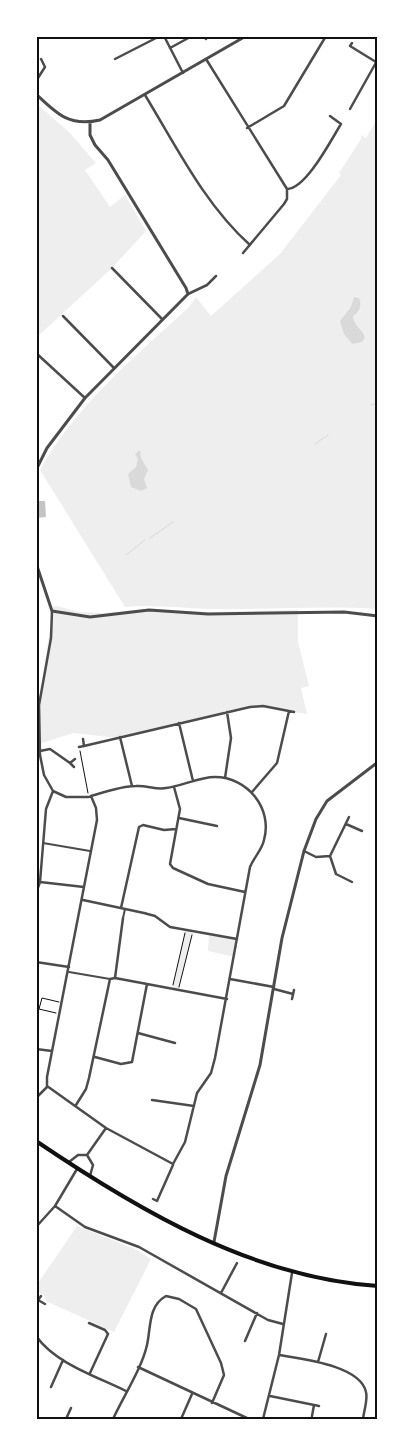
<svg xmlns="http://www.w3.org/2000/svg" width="414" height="1455" font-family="'Times New Roman',serif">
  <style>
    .green { fill: #eee }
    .water { fill: #d9d9d9 }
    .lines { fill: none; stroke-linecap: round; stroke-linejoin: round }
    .stream { stroke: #d9d9d9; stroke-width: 1 }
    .building { fill: #c4c4c4 }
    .path { stroke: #111; stroke-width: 1 }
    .pedestrian { stroke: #4c4c4c; stroke-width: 2 }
    .minor { stroke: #4c4c4c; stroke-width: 2.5 }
    .tertiary { stroke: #4c4c4c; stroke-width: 3 }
    .secondary { stroke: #111; stroke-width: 4 }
    .neatline { fill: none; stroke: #111; stroke-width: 2 }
  </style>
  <rect width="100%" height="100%" fill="#fff"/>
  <!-- green -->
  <path class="green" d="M36,103L70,133L96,163L85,170L110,207L125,195L146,231L112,268L36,338Z
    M378,118V609C320,605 266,610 209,609C181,608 153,604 125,607L40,470C76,405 135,357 189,307L196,297L211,316L280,254L341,175L339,173L361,139V135L366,138Z
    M57,606L79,612L104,613L145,609L210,612L298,610V642L309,686L301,688L307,714L257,706L118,738L73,733L39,744V705L53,607Z
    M185,931L193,933L178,990L173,988Z
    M209,935L237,939L235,957L208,951Z
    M77,1226L135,1249L151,1259L114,1332L46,1301L44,1295L36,1290V1286Z"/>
  <!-- water -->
  <path class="water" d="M354,297L359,298C362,306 360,311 353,316C353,326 364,330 365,338L362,342L352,344L344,334L340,321L351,307Z
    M140,450L141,458L148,470L144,479L147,488L141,491L131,487L128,474L136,467L138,459L135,454Z"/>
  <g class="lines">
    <!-- stream -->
    <path class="stream" d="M371,405L378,403
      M315,444L328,435
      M150,538L173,522
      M126,555L145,540"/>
  </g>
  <!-- building -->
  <path class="building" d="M36,501H45L46,517L36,518Z"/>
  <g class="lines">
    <!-- path -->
    <path class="path" d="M80,751L88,793
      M173,985L185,933
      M179,987L192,935
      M56,1013L39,1009L42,998L59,1002"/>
    <!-- pedestrian -->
    <path class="pedestrian" d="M43,843L90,851
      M123,918L125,909
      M69,972L110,979"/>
    <!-- minor -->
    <path class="minor" d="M164,36L183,73
      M204,36L206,39
      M352,43L350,46L376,62
      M170,48L192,36
      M115,59L160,36
      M206,59L287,189V199L284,204L243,253
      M36,81L45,67L41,59
      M145,95C176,146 205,205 250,245
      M350,109L378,59
      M247,128L284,106L326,36
      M287,189C306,189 331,140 341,124L330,116
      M112,268L162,319
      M188,294L207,285L216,276
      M63,316L114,368
      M36,353L85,398
      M52,611L51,638L39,705L40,755L44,775L53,791L66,797H89L91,796C105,792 121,786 136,786C146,785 156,790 166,788C183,786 198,777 215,777C247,777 273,808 264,840C262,850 254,857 250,867L215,1058L211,1073L197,1093L185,1142L173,1164L106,1128L47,1086V1077L97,820L96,808L91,796
      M179,723L193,781
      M120,737L132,786
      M84,746L250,707L263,706L294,712
      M79,747L84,746L83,739
      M40,751L50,749L70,763
      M74,767L70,763L75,759
      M225,778L231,738L227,712
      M174,787L180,809L170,864L173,868L208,884L245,892
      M252,792L277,763L289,711
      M179,818L217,826
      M346,824L362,831
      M304,851L316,857L330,856L349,817
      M330,856L336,874L352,882
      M40,882L84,887
      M36,893L40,882L46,809L53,791
      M83,900L144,913L155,916L170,927L237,939
      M121,908L139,827L143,825L164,830L176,829
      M36,962L69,967
      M115,978L123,918
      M230,979L274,987
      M274,989L293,994
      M292,999L294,990
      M138,1033L175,1043
      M36,1049L52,1051
      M95,1057L121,1064L132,1062L147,984
      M36,1098L47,1087
      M152,1100L194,1106
      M76,1105L86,1089L89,1078L110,979L115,978L227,999
      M87,1155L106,1128
      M69,1162L78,1155H87L93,1165L90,1176
      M153,1199L157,1201L173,1165
      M55,1206L85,1227L139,1247L268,1320L283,1324
      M36,1227L55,1206L77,1169
      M221,1293L237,1263
      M38,1300L45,1304
      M36,1303L41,1296
      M89,1323L105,1330L108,1334L90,1373
      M36,1336C56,1364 96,1376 126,1391
      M245,1341L257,1313
      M279,1355C301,1359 360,1365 366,1392C368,1400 364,1410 363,1419
      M318,1362L326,1334
      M138,1367L249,1419
      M51,1387L63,1360
      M270,1396L319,1406
      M312,1416L314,1405
      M66,1419L71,1408
      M113,1419C123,1397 142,1368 147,1345C151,1327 148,1306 166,1296L179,1299L196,1309L221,1363L224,1375L212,1403
      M181,1419L192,1394
      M263,1419L279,1355L292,1273"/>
    <!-- tertiary -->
    <path class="tertiary" d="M36,94C57,114 69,127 100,120L246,36
      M36,470L47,448L85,398L188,294L186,288L108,160L95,145L90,135V122
      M36,563L52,611L90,617L149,610L208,614L344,612L378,616
      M214,1242L226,1176L260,1065L282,938L304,851L316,819L327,801L378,762"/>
    <!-- secondary -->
    <path class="secondary" d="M36,1141C138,1210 253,1278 378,1286"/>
  </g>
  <!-- border -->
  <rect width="414" height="1455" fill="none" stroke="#ffffff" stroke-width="75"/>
  <rect x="38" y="38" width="338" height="1380" class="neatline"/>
</svg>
